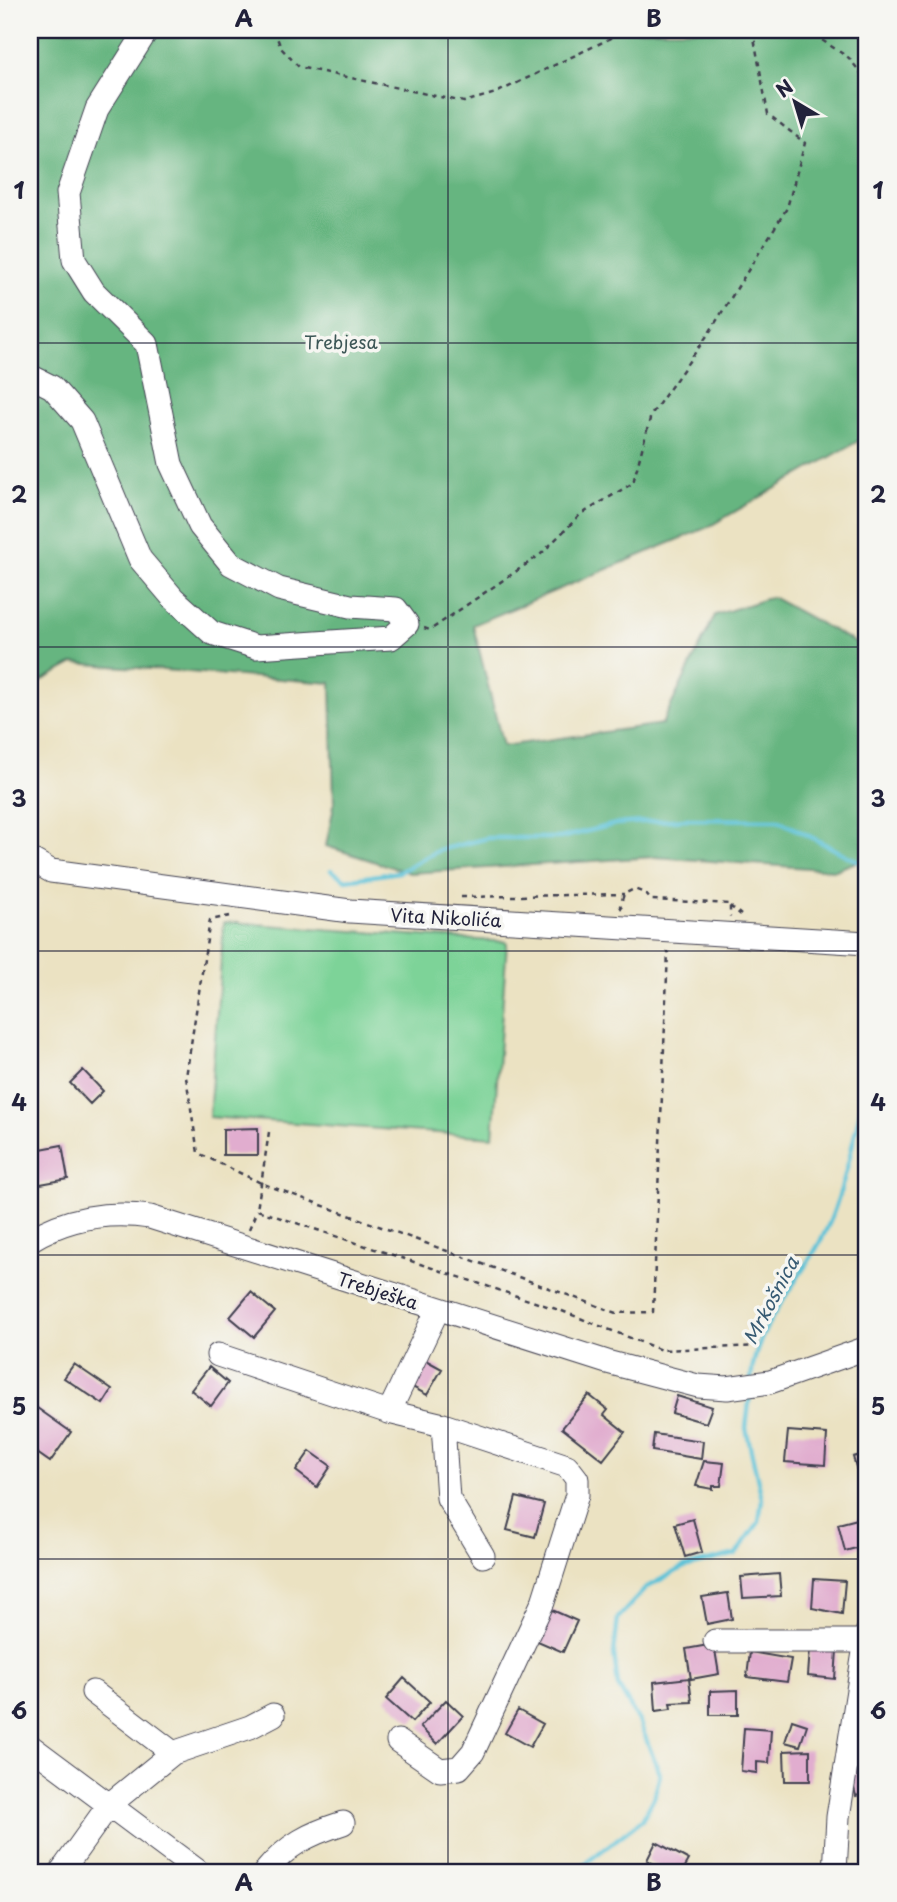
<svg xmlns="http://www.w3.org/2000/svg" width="897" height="1902" font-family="'Playpen Sans',sans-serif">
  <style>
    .green { fill: #7dd398; stroke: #507a6a; stroke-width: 2 }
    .forest { fill: #66b580; stroke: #446c5e; stroke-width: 2 }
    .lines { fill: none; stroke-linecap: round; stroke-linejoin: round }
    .stream { stroke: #5bc2d8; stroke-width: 4.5 }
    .building { fill: #e1adcf }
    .minor-casing { stroke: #403f4f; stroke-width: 25 }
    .path { stroke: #403f4f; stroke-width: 2.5; stroke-dasharray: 5 5; stroke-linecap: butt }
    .minor { stroke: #fff; stroke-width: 23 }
    .grid { fill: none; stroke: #22223b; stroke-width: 2; stroke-opacity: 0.55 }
    .labels { text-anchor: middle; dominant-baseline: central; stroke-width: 7; stroke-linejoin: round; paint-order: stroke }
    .park-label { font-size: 18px; fill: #3d5757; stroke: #f6f6f2 }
    .street-label { font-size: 18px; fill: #22223b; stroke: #f6f6f2 }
    .water-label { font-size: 19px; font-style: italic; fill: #365a72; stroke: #f6f6f2 }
    .neatline { fill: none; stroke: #22223b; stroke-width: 2.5 }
    .grid-label { font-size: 23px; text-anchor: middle; font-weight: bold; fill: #22223b }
  </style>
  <rect width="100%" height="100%" fill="#f6f6f2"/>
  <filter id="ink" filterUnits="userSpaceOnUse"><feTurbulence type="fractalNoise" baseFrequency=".0143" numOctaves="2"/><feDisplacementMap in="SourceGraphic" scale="14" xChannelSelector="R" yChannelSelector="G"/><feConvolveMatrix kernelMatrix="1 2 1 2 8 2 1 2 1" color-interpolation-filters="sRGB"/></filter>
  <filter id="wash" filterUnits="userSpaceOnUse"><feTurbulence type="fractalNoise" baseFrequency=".00686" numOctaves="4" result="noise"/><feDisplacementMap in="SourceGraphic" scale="28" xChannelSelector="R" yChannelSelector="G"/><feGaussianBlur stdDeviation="1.57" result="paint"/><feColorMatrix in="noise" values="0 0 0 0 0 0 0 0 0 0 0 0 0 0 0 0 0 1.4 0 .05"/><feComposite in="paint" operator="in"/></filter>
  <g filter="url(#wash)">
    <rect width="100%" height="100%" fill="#ebe2c2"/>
    <!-- green -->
    <path class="green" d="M224,922L507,942L493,1137L209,1117Z"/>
    <!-- forest -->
    <path class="forest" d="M30,30H867V436L708,527L473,625L503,746L662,724L715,615L772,597L867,649V858L835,870L655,857L410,873L326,846L334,805L331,683L74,663L30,687Z"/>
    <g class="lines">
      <!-- stream -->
      <path class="stream" d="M331,870L346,880L399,872L439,850L488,838H560L616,824L686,819L778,820L867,866
        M751,1378C757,1316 811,1273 832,1216C848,1174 856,1126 867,1082
        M574,1872L642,1820L654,1798L660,1775L640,1723L618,1686L614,1653L618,1618L647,1587L684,1567L736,1554L759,1522L762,1499L746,1428L750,1394"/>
    </g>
    <g id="blocks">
      <!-- building -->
      <path class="building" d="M83,1070L103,1091L90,1104L70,1083Z
        M258,1128V1155H223V1129Z
        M62,1145L68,1179L35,1185L30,1151Z
        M251,1292L275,1312L254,1337L230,1317Z
        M420,1357L442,1369L427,1395L405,1383Z
        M74,1364L112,1390L103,1404L64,1378Z
        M209,1367L228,1383L211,1406L191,1390Z
        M589,1395L608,1410L604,1415L625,1432L603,1460L562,1428Z
        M677,1396L712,1407L706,1423L672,1413Z
        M30,1403L71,1432L50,1462L30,1448Z
        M788,1431L827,1434L825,1465L785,1462Z
        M654,1434L703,1441L701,1459L652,1451Z
        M310,1451L331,1466L317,1487L296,1471Z
        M867,1453V1486L862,1487L853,1457Z
        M704,1461L724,1463L721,1486H713V1489L696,1486Z
        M516,1497L544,1504L535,1537L507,1530Z
        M865,1517L867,1545L845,1551L838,1524Z
        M693,1519L702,1552L685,1557L675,1524Z
        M779,1574L781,1596L743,1598L741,1577Z
        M814,1579L845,1581L842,1614L812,1608Z
        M728,1593L732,1619L707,1624L702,1597Z
        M550,1609L577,1621L563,1652L533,1639Z
        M714,1644L719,1674L691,1679L686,1649Z
        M810,1648L837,1650L835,1679L808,1676Z
        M750,1652L791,1659L787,1682L747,1677Z
        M404,1678L430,1702L412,1722L386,1699Z
        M689,1678L692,1702L670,1703L671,1709L656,1711L654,1682Z
        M738,1690V1715H710V1691Z
        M446,1700L463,1716L437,1744L420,1727Z
        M518,1710L543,1724L530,1747L505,1733Z
        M792,1720L807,1725L800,1746L785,1742Z
        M744,1728L771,1730L769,1763L757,1762V1773L741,1771Z
        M810,1750V1781H785L784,1751Z
        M867,1763V1793L856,1796L849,1767Z
        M656,1842L689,1860L682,1872H668L647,1860Z"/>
    </g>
  </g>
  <g filter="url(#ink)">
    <use href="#blocks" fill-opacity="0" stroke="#403f4f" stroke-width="2"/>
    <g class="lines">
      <!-- minor casing -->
      <g class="minor-casing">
        <path id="minor" d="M30,376L52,387L82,421L140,559L173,598L212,633L256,647L391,638L407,624L396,609L350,606L279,589L231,564L200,526L171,464L147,344L94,292L74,260L68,193L97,109L147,30
          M30,859L51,871L350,911L867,943
          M30,1240C66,1218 108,1211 150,1217L607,1362L698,1386L727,1388L770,1382L867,1348
          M218,1355L389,1412
          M443,1425L448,1498L483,1556
          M715,1641H864
          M93,1692L173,1753
          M398,1741L440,1770L459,1768L473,1752L543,1602L577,1495V1479L567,1466L443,1425L389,1412L438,1309
          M30,1746L199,1872
          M61,1872L109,1805L173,1753L250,1727L273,1715
          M265,1872C288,1844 309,1834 343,1823
          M835,1872L838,1817L867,1633"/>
      </g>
      <!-- path -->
      <path class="path" d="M274,30L281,48L299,67L464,102L496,93L628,30L811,33L849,58L867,81
        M424,628L430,630L540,555L580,515L633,483L651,415L709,333L787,208L805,143L768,114L753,32
        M461,897L624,894
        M730,906L741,915
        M622,909L620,906L624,894L634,889L645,893L651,900L730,904V917
        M230,916L210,920L186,1077L198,1153L261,1183L617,1313L653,1312L668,951
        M269,1132L257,1210L562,1311L661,1350L760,1346
        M249,1229L257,1210"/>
      <!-- minor -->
      <use href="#minor" class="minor"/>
    </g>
  </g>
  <!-- grid -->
  <path class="grid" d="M448,30V1872M30,343H867M30,647H867M30,951H867M30,1255H867M30,1559H867"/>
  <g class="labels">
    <!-- park labels -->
    <g class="park-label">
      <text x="341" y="341">Trebjesa</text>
    </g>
    <!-- street labels -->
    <g class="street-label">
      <text transform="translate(446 917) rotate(3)">Vita Nikolića</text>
      <text transform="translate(378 1290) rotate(18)">Trebješka</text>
    </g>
    <!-- water labels -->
    <g class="water-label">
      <text transform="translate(770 1300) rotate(-62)">Mrkošnica</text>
    </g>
  </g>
  <!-- margin -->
  <rect width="897" height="1902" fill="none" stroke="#f6f6f2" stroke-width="77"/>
  <!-- north arrow -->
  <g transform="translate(795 102) rotate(322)" stroke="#f6f6f2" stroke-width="5" paint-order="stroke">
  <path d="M0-5L12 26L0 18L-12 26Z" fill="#22223b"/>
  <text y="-10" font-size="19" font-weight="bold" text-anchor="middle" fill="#22223b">N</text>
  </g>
  <rect x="38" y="38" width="820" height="1826" class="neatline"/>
  <g class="grid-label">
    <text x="244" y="27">A</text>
    <text x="654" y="27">B</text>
    <text x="19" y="199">1</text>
    <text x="878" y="199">1</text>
    <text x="19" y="503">2</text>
    <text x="878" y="503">2</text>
    <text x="19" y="807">3</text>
    <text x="878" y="807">3</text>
    <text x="19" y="1111">4</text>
    <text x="878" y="1111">4</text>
    <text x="19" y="1415">5</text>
    <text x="878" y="1415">5</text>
    <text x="19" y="1719">6</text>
    <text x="878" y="1719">6</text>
    <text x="244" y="1891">A</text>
    <text x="654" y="1891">B</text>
  </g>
</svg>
